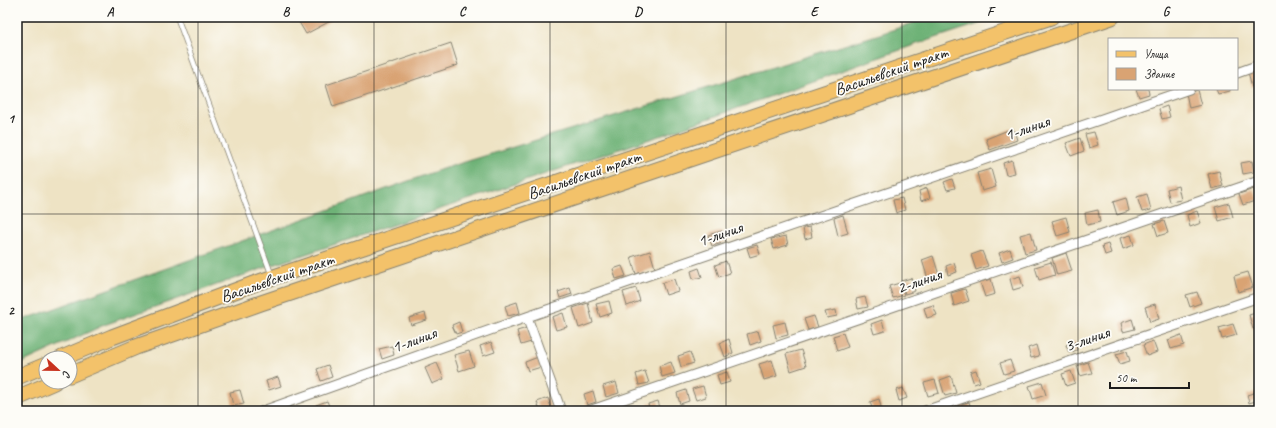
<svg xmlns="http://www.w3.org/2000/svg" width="1276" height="428" font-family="Caveat,sans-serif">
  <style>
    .forest { fill: #6eb277; stroke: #45674a }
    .building { fill: #d9a373 }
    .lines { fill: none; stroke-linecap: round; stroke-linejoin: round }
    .lane-casing { stroke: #858070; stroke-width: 6 }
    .street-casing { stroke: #858070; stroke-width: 11 }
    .primary-casing { stroke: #858070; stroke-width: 17 }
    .lane { stroke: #fff; stroke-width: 4.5 }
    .street { stroke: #fff; stroke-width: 9 }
    .primary { stroke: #f3c26a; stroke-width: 15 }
    .grid { fill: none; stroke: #1c1c1c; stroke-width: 1; stroke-opacity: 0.55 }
    .labels { text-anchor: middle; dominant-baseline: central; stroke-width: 3.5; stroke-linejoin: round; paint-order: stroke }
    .street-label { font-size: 17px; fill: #1c1c1c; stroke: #fdfcf7 }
    .neatline { fill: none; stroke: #1c1c1c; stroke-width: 1.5 }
    .grid-label { font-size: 13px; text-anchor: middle; font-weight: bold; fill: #1c1c1c }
  </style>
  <rect width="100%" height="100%" fill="#fdfcf7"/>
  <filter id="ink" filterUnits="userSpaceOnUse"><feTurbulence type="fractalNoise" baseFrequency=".025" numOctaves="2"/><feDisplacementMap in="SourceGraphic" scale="8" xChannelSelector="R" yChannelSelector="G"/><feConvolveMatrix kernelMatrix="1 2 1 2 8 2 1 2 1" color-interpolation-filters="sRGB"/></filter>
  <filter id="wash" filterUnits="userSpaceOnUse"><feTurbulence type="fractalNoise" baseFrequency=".012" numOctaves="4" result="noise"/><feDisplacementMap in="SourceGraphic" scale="16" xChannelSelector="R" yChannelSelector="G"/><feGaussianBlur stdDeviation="0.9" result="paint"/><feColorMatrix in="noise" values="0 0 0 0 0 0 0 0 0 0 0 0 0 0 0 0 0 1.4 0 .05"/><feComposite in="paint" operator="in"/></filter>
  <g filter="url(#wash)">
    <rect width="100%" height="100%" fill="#eee3c4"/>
    <!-- forest -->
    <path class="forest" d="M931,17H1000L917,44L668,133L270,266L104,325L17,365V322L439,170L880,34Z"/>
    <g id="blocks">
      <!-- building -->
      <path class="building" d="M296,17H338L306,34Z
        M451,43L458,65L333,107L326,85Z
        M1259,69V85L1252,87L1248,72Z
        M1136,89H1148L1149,94L1139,97Z
        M1216,89H1230V91L1218,94Z
        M1197,90L1201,105L1189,108L1186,93Z
        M1167,106L1170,117L1162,119L1159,109Z
        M1013,128L1017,140L990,150L986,139Z
        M1094,132L1098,145L1089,148L1085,134Z
        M1080,138L1084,151L1071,156L1066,143Z
        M1012,160L1015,173L1006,175L1003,163Z
        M1252,161L1254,172L1243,174L1241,163Z
        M991,169L996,187L982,191L977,173Z
        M1219,171L1223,186L1212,189L1208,174Z
        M952,179L955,188L947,190L944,182Z
        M1178,186L1181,200L1170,202L1167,189Z
        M927,188L930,198L921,201L919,191Z
        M1254,189L1258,200L1243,205L1239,194Z
        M1147,194L1151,210L1142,212L1137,197Z
        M902,198L905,210L896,213L893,200Z
        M1126,198L1129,211L1117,215L1113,202Z
        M1229,203L1233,217L1219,221L1215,207Z
        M1098,210L1100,222L1087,225L1085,213Z
        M1197,211L1201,223L1190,227L1187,215Z
        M843,215L848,233L838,236L834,218Z
        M1066,217L1070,232L1057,236L1052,221Z
        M1164,221L1168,233L1158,236L1154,224Z
        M810,227L812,237L805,239L803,228Z
        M722,231L726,242L712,246L708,235Z
        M1031,232L1036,250L1025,253L1020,235Z
        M1131,235L1134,245L1123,249L1120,238Z
        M786,236L788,245L774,249L771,239Z
        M1108,244L1111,253L1105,255L1102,246Z
        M757,245L760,254L750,257L747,248Z
        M1010,249L1013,258L1002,262L999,253Z
        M650,251L655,268L636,274L631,257Z
        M982,251L988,266L976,270L971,255Z
        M1066,253L1072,271L1057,275L1052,258Z
        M933,256L939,275L928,279L922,260Z
        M726,261L730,273L719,277L715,265Z
        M1051,262L1055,275L1039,280L1035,267Z
        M954,263L957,272L948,275L946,266Z
        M622,266L626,276L616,279L613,269Z
        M699,268L702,277L693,279L691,271Z
        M1248,272L1253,287L1238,292L1234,276Z
        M1020,276L1023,287L1013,290L1010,279Z
        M911,278L915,291L905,294L901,281Z
        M674,279L678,291L666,295L662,283Z
        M991,279L995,294L985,297L980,282Z
        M900,283L904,295L893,298L889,286Z
        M570,288L572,294L560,298L558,292Z
        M636,288L640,301L627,306L623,292Z
        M965,289L969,301L954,306L951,293Z
        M1197,292L1201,303L1190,307L1186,295Z
        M865,297L868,307L858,309L856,299Z
        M609,301L612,313L600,317L596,304Z
        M517,302L520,313L508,316L505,306Z
        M588,303L593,323L579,328L573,308Z
        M1155,304L1159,319L1150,322L1145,307Z
        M933,305L937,315L927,318L924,308Z
        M836,310L837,316L827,318L825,312Z
        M1259,312V327L1253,329L1249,315Z
        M425,313L427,320L411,325L409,318Z
        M563,313L567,327L556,330L552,317Z
        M814,316L818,327L808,330L804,319Z
        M1132,319L1135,329L1123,332L1121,323Z
        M882,320L885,331L874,334L871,324Z
        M459,322L462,332L456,334L452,325Z
        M785,322L788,335L776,338L773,325Z
        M1233,324L1237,335L1222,339L1219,328Z
        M527,328L531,342L521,345L517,331Z
        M758,331L761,341L750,345L747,334Z
        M843,333L848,347L837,351L833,336Z
        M1181,335L1184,345L1171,349L1168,340Z
        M729,339L733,353L725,357L720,343Z
        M1153,341L1157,352L1147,356L1143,345Z
        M491,342L495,352L483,356L480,346Z
        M1075,342L1077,350L1069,353L1066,345Z
        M1036,345L1039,356L1031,358L1028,348Z
        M392,346L394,355L382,359L379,349Z
        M801,350L806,366L791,371L786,354Z
        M469,351L474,366L459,371L454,355Z
        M1127,351L1130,361L1120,364L1116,354Z
        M690,352L694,363L681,367L678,356Z
        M538,357L541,367L528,371L525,362Z
        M772,360L777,376L764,380L759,364Z
        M1010,360L1014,371L1004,374L1000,363Z
        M671,362L675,373L662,377L659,366Z
        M1088,362L1092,373L1080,376L1077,366Z
        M437,363L444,379L432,384L425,368Z
        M328,365L332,377L321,381L317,369Z
        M976,370L980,382L974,384L970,372Z
        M645,371L649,383L639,385L636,374Z
        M1071,371L1075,383L1066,386L1062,374Z
        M727,372L730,382L720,385L717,375Z
        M951,376L956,393L945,396L940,380Z
        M278,377L281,386L269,390L266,381Z
        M935,380L939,393L928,396L924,383Z
        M616,382L619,393L606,397L603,386Z
        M1042,382L1046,395L1033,399L1029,386Z
        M703,386L706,397L696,400L692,389Z
        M903,388L907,398L899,401L896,390Z
        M240,390L244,404L233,406L230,392Z
        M686,390L689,401L680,404L677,393Z
        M593,391L596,402L587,405L584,394Z
        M1256,392L1259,400L1249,403L1247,395Z
        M548,398L552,411H540L537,402Z
        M879,399L882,411H873L870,402Z
        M327,401L331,411H319L316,405Z
        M658,401L661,411H650L648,404Z
        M969,402L972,411H960L958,405Z"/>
    </g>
  </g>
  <g filter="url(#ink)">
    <use href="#blocks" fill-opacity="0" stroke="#858070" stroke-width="1"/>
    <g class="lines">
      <!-- lane casing -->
      <g class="lane-casing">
        <path id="lane" d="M177,17L272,276"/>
      </g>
      <!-- street casing -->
      <g class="street-casing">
        <path id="street" d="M1237,73L1259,65
          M527,317L561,411
          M263,411L527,317L1189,89
          M589,411L1259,181
          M925,411L1259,297"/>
      </g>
      <!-- primary casing -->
      <g class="primary-casing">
        <path id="primary" d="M62,358L112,337L256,283L1051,17
          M70,375L136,347L261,303L1112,17
          M17,377L46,365
          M17,398L54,382"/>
      </g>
      <!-- lane -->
      <use href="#lane" class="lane"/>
      <!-- street -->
      <use href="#street" class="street"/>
      <!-- primary -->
      <use href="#primary" class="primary"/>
    </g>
  </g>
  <!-- grid -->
  <path class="grid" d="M198,17V411M374,17V411M550,17V411M726,17V411M902,17V411M1078,17V411M17,214H1259"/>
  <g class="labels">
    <!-- street labels -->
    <g class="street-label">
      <text transform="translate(891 71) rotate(-19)">Васильевский тракт</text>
      <text transform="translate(1027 128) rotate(-19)">1-линия</text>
      <text transform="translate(584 175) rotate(-19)">Васильевский тракт</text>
      <text transform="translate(720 234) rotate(-19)">1-линия</text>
      <text transform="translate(277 278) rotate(-19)">Васильевский тракт</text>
      <text transform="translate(919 281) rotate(-19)">2-линия</text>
      <text transform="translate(1087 339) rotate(-19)">3-линия</text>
      <text transform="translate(414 340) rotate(-20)">1-линия</text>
    </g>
  </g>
  <!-- margin -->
  <rect width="1276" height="428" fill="none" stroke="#fdfcf7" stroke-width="44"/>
  <!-- legend -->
  <rect x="1108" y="38" width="130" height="52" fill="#fdfcf7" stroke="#a3a29f"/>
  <rect x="1116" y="51" width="20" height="6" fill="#f3c26a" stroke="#a3a29f"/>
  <text x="1144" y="58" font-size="12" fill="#1c1c1c">Улица</text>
  <rect x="1116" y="68" width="20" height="12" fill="#d9a373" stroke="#a3a29f"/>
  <text x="1144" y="78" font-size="12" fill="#1c1c1c">Здание</text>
  <!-- north arrow -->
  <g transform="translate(58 370) rotate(112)"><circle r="19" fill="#fdfcf7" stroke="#a3a29f"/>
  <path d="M0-3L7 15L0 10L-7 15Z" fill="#c8321e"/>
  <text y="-6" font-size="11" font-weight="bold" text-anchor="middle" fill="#1c1c1c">С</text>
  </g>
  <!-- scale -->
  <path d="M1110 382v6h79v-6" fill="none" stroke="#1c1c1c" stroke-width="2"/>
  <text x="1116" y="382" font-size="12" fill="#1c1c1c" stroke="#fdfcf7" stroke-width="3" paint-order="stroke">50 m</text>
  <rect x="22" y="22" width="1232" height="384" class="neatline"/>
  <g class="grid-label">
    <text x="110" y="16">A</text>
    <text x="286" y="16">B</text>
    <text x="462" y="16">C</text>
    <text x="638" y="16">D</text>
    <text x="814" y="16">E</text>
    <text x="990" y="16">F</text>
    <text x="1166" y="16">G</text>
    <text x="11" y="123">1</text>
    <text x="11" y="315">2</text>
  </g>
</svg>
